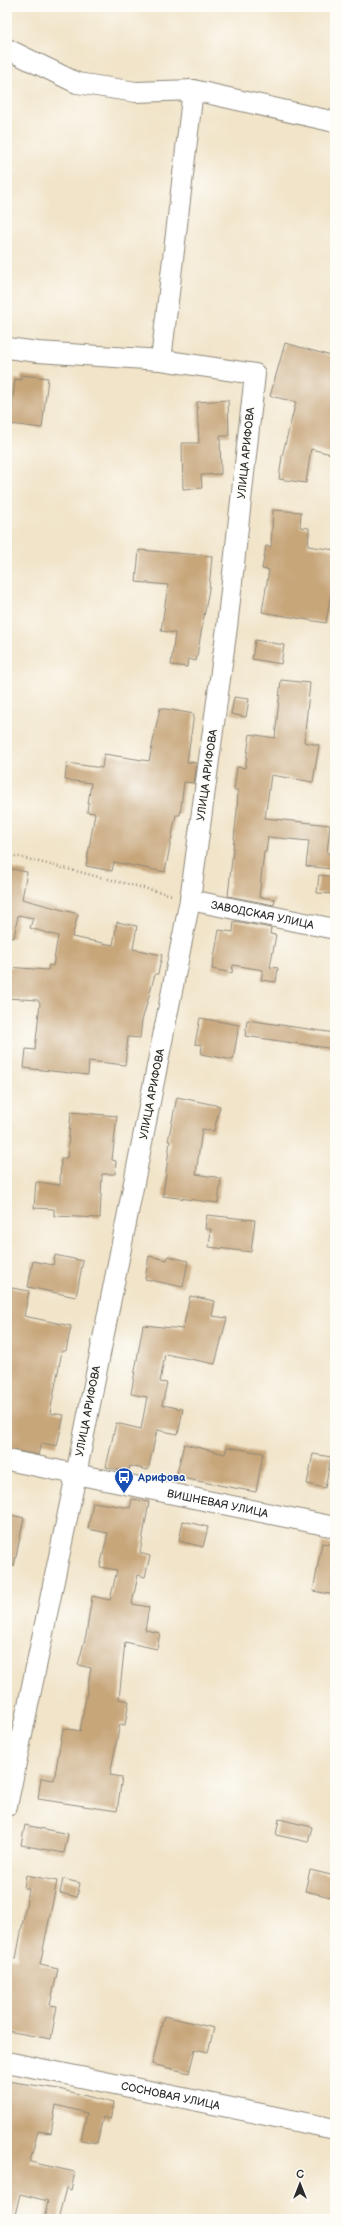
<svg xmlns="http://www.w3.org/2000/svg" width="342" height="2226" font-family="'Balsamiq Sans',sans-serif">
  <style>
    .building { fill: #c7a67a }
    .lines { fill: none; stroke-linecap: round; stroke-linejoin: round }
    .minor-casing { stroke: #8e887a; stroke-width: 22 }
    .path { stroke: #8e887a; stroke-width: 2.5; stroke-dasharray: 1 3; stroke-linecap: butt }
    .minor { stroke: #fff; stroke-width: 20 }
    .labels { text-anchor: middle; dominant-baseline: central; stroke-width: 3; stroke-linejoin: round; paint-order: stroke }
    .street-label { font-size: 11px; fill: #2b2b2b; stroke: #fdfcf7 }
    .transit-label { font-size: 11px; font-weight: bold; fill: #164399; stroke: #fdfcf7; text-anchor: start }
  </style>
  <rect width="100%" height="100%" fill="#fdfcf7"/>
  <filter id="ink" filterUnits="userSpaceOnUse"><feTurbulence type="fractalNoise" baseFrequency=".025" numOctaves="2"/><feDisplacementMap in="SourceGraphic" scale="8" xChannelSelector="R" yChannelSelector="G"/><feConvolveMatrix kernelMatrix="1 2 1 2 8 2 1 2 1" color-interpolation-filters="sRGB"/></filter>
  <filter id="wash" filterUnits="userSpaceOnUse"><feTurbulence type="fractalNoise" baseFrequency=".012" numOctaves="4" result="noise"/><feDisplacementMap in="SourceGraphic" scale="16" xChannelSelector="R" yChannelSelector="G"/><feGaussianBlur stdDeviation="0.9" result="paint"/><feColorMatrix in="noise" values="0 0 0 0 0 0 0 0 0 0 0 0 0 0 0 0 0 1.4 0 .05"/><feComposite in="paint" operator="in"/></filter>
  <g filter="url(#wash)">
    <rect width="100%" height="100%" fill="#f1e4c9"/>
    <g id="blocks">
      <!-- building -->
      <path class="building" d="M285,343L335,357V455L311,449L306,483L279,479L282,456L296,402L270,396Z
        M21,375L48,378L42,428L10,424L15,379L21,380Z
        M228,400L229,436H220L221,474L201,475L202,488L183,489L182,443H199L197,402Z
        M273,510L301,512L300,527L309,528L308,546L335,550V580H333L326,623L262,612L269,570L262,569L266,546L271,547Z
        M139,550L212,556L209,589L196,661L188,659L187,667L171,665L175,633L161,631L168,585L136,582Z
        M255,640L284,645L281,664L252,659Z
        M281,680L310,683L304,742L319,745L313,782L271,775L265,818L330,825L327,853L333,854L331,869L306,866L309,841L268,837L266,852H264L259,897L275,899L274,905L228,896L237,811L238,790H234L237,767L245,768L250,734L275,738Z
        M234,697L249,699L246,717L231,714Z
        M160,708L194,714L187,762L197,763L194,783L184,782L180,815H176L165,872L114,862L112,871L86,866L95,813L87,812L91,783L65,780L67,763L102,768L104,754L149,761Z
        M7,868L27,872L22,899L78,914L72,937L113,945L117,922L137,926L133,949L162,955L158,974H155L142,1021L140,1038L128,1037L125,1065L89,1061L88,1075L24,1068L26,1049L35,1050L40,1003L38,1000L7,998V967L48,970L49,965L53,966L58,936L30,928L33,918L18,915L14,938L7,937Z
        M319,875L335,877V894L317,893Z
        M234,921L271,928L270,934L276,935L270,967L278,968L276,982L261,980L263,970L233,965L232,973L212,969L219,930L233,932Z
        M200,1018L239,1025L233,1060L201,1054L202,1045L195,1044Z
        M247,1020L335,1033V1049L245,1036Z
        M177,1097L220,1106L214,1131L202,1129L196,1174L221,1178L218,1203L163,1196L170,1141H168Z
        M71,1112L117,1116L112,1160L116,1161L115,1174H102L100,1218L54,1216V1209L34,1208L36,1182L60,1185L61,1158H67Z
        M207,1215L255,1220L251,1252L209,1247L211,1229H205Z
        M55,1255L83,1261L76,1297L28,1287L33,1261L53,1265Z
        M149,1256L167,1260L168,1256L188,1261L183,1287L145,1279Z
        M7,1287L29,1291L24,1316L71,1326L66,1351H62L50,1413L64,1415L57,1446L41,1443L38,1455L7,1449Z
        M190,1296L215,1301L212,1316L227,1318L215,1364L165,1354L160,1382L167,1383L162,1405L183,1409L178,1434L157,1430L148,1470L130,1466L128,1472L106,1467L116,1423L141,1429L147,1397L131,1394L143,1325L183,1329Z
        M184,1444L225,1454L227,1447L263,1453L256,1492L176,1477Z
        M313,1454L331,1457L325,1488L307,1484Z
        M132,1499L149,1502L140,1553L150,1556L145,1577L138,1575L132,1604L149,1607L145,1630L160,1633L157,1649L125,1642L119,1699L129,1701L125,1725L120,1724L110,1775L122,1777L117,1811L38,1799L41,1778L54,1780L63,1728L80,1731L91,1668L78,1665L86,1635L92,1596L110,1600L117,1570L100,1567L108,1533L88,1529L93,1502L130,1508Z
        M7,1514L24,1518L14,1566L7,1565Z
        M183,1521L208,1527L203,1547L179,1541Z
        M322,1543L335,1545V1595L313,1591Z
        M279,1819L312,1827L308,1842L276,1835Z
        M25,1825L68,1834L64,1853L21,1845Z
        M310,1870L335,1876V1898L305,1891Z
        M26,1875L57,1881L40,1965L58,1969L50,2005L57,2006L51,2039L7,2031V1957L16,1959L29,1889L24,1888Z
        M63,1879L80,1883L77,1897L60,1893Z
        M164,2016L214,2028L208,2052L195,2049L189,2073L152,2064Z
        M7,2081L59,2089L114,2103L110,2119L103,2117L97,2143L81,2140L87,2113L56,2105L51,2133L38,2131L30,2162L75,2172L71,2190L66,2188L58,2219H44L48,2201L20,2194L14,2219H7Z"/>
    </g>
  </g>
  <g filter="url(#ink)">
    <use href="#blocks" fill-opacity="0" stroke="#8e887a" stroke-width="1"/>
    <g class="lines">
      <!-- minor casing -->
      <g class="minor-casing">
        <g id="minor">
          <path d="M7,49L77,83L136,92L193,90L335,122"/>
          <path d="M7,348L38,352L161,360L255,374L227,627L190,900L76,1475L7,1806"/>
          <path d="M161,360L193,90"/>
          <path id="s1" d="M190,900L335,929"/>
          <path id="s2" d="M7,1460L335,1527"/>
          <path id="s3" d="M7,2062L335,2129"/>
        </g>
      </g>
      <!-- path -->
      <path class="path" d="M7,854L172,895"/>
      <!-- minor -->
      <use href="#minor" class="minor"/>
    </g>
  </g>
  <!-- icons -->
  <defs>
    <g id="bus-pin" transform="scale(1)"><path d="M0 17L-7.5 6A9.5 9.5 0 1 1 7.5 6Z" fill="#1a4fb4" stroke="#fdfcf7"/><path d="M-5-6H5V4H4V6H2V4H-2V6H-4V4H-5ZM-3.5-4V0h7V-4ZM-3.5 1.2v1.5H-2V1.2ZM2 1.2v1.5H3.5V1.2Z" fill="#fff"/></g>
  </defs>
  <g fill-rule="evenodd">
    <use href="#bus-pin" x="124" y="1477"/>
  </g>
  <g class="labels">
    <!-- street labels -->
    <g class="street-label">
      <text transform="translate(246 453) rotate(-84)">УЛИЦА АРИФОВА</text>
      <text transform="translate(207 775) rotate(-82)">УЛИЦА АРИФОВА</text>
      <text stroke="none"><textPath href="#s1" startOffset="74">ЗАВОДСКАЯ УЛИЦА</textPath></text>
      <text transform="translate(152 1094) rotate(-79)">УЛИЦА АРИФОВА</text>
      <text transform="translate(88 1411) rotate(-79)">УЛИЦА АРИФОВА</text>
      <text stroke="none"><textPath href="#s2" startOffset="215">ВИШНЕВАЯ УЛИЦА</textPath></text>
      <text stroke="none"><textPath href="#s3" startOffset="167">СОСНОВАЯ УЛИЦА</textPath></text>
    </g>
    <!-- transit labels -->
    <g class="transit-label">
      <text x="138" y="1477">Арифова</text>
    </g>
  </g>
  <!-- margin -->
  <rect width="342" height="2226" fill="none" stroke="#fdfcf7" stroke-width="24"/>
  <!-- north arrow -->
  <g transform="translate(300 2184)" stroke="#fdfcf7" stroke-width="3" paint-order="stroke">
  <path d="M0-3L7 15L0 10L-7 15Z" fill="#2b2b2b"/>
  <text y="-6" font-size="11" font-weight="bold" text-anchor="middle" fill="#2b2b2b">С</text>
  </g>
</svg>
